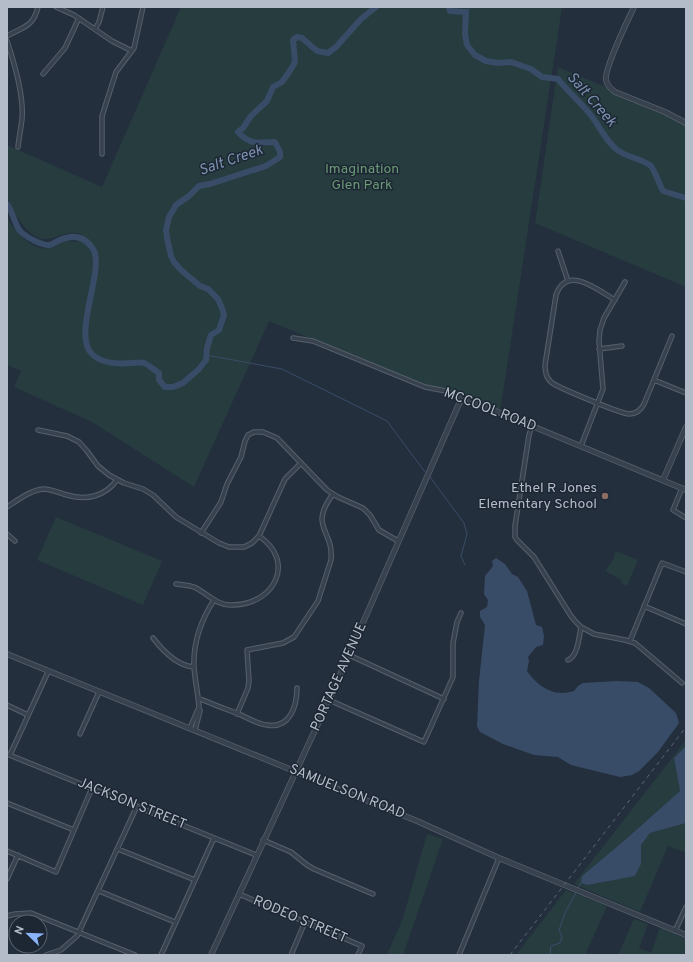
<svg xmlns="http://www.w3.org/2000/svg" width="693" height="962" font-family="Overpass,sans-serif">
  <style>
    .green { fill: #263c3f }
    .water { fill: #394c67 }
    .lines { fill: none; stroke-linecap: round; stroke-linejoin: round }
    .stream { stroke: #394c67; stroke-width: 1 }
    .river { stroke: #394c67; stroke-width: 6 }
    .minor-casing { stroke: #565f6c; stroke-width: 5.5 }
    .tertiary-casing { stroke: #565f6c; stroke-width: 6 }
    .minor { stroke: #38414e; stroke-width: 3.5 }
    .tertiary { stroke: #38414e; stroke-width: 4.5 }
    .rail { stroke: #5a6575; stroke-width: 1; stroke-dasharray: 4 4; stroke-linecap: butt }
    .education-dot { fill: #8d6e63; stroke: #1d2633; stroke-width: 1.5 }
    .labels { text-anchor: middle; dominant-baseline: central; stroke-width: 3; stroke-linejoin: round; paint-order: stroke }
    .park-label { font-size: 14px; fill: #6b9a76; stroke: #1d2633 }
    .street-label { font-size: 14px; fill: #b4bcc9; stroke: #1d2633 }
    .poi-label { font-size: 14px; fill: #b4bcc9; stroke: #1d2633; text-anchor: end }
    .water-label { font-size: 15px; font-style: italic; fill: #7c92b1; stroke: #1d2633 }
  </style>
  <rect width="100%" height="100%" fill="#242f3e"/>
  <!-- green -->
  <path class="green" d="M181,7H562L500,412L445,389L427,386L269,321L194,487L92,422L14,387L21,371L7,365V216C13,231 33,252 50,248C54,247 56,245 59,243C65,240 71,241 77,242L81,234C66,229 57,240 42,239C27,237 8,206 7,192C6,177 7,161 7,145L102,187Z
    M558,67L686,121V287L535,223Z
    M56,517L162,561L143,605L37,560Z
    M616,551L638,560L627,586L621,583L622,580L605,571L613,560Z
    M686,740V747H685L674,758L680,791L626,839L582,876L588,885L635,876L641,864V845L650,833L686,823V853L668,846L640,912L574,884Z
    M427,834L443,839L403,955H387L403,918Z
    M566,890L607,906L586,953L591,955H516Z
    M634,919L648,924L639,948L651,953L660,928L686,939V955H618Z"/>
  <!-- water -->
  <path class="water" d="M496,558L505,564L512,574L518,577L527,591L536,625L542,627L544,636L543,645L536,647L528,657L529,661L527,671C534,682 548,693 561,693C565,693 570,692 574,691L578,686L583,683L617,681L638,682L649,688L676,713L679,723L658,752L639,771L632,775L620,777L571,765L558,757L534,755L503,744L480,732L477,726L479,681L485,625L480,617V611L487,607L488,600L484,594L485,576L493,566L492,561Z
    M685,747H686V823L650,833L641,845V864L635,876L588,885L581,883L582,876L626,839L680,791L674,758Z"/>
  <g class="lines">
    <!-- stream -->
    <path class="stream" d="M466,12L470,7
      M206,355L282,369L387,421L425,472
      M430,477L464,523L467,534L461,556L465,565
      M578,888L581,883
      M550,955L551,946L560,943L562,937L559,930L566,911L577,891"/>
    <!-- river -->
    <path class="river" d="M449,7L450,11L466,12L465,34L467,45L475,55L486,61L498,63L511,62L531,69L542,77L558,79C569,93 583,104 593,118C600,128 606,140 615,148C625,158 640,157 651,166C654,169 660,186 663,191L686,198
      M7,204C13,212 14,223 20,231C26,237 42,246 50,245C53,244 55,242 58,241C70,235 82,235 91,246C92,248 95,251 95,254C101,278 73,336 92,354C102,364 118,364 132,363C135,363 140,362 144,363C149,365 154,370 159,373V380L165,387H173L183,383L199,369L206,360L207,348L211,335L219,330L224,315L222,308L218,299L208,289L200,286L181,270L174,262L171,256L167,238L166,230L169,217L176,205L189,196L199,186L210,184L266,166L280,157V152L275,142C259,142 251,146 238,132L243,128L251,116L267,101L273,87L282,82L291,69L295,62L293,40L297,37L302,38L317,51L328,53L336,47L361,19L376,7"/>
    <!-- minor casing -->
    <g class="minor-casing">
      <path id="minor" d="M56,7L74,15L112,41L132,51
        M95,29L99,22L103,7
        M7,36C22,27 33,28 38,7
        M7,41C14,62 24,97 22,119C21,128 19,137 18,147
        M43,74L65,48L79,18
        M102,154V116L116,72L134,48L143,7
        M558,251L568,281
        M615,300C598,290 567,264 556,295L545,365C545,372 546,378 551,382C556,387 622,414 629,414C636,414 641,410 644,404L672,336
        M293,338L313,341L425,387L446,391L462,397
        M599,349L622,346
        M654,380L686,393
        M532,426L529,435L515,526V537L517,540L534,557L571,616L576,622L581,627L594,634L625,640L635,643L682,683
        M38,430L67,436L79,442L87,451L98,466L109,475L124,483L143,489L153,495L176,517L219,543L229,547H244L252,543L259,536L285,479L301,463
        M581,446L603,389L599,341L600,330L604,318L625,282
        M682,488L673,510L686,518
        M7,507C18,500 31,490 43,489C51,489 60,493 67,495C87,501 105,496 117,480
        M201,533L221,502L227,484L241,457L245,441L248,435L254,432H263L277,438L327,490L338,497L363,508L370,515L379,530L398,541
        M7,534L15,541
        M176,584C182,585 188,585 194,587C207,593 217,606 232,605C274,605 297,562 259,536
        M644,606L686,624
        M153,638C163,651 178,666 194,667
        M630,641L662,563L686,572
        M349,655L444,699
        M568,660C578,656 579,637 581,627
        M198,698C212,704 225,709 239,714C248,718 257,724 267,725C290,729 297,706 297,688
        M329,700L424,742L453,677V643L457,622L461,613
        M7,705L28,715
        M237,714L248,688L249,681L247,650L283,643L294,637L318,601L331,560C334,529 308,528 333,494
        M190,728L199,707
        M195,730L200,711L199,707C198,694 195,680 194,667C193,642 201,620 214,600
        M80,734L99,692
        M7,754L256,855
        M10,755L48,672
        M7,803L74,830
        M263,840L291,852L307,865L314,869L373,894
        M118,849L195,880
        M7,851L56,872L92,788
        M7,879L18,855
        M99,891L175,922
        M239,894L362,946L358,955
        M7,916L15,914L31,913L135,955
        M675,931L686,907
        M46,955L61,950L77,936L137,806
        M161,955L214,838
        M291,955L305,922
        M459,955L499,858"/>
    </g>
    <!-- tertiary casing -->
    <g class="tertiary-casing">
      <path id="tertiary" d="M634,7C628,20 604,68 606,80C607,85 611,89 615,92L665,112L686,123
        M663,480L686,427
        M7,654L417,821L499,858L686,935
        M211,955L329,700L462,397L686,490"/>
    </g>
    <!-- minor -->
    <use href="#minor" class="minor"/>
    <!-- tertiary -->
    <use href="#tertiary" class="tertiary"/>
    <!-- rail -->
    <path class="rail" d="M510,955L686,727"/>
  </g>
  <!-- markers -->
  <circle class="education-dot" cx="605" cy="496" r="4"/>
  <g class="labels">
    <!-- park labels -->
    <g class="park-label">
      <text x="362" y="169">Imagination<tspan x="362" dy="16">Glen Park</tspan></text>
    </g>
    <!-- street labels -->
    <g class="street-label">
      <text transform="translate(490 410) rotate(21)">MCCOOL ROAD</text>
      <text transform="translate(339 677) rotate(-66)">PORTAGE AVENUE</text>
      <text transform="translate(347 792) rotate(22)">SAMUELSON ROAD</text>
      <text transform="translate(132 804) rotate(22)">JACKSON STREET</text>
      <text transform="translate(300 920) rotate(23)">RODEO STREET</text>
    </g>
    <!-- poi labels -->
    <g class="poi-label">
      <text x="597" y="488">Ethel R Jones<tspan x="597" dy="16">Elementary School</tspan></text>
    </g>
    <!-- water labels -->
    <g class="water-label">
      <text transform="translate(591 100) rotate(49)">Salt Creek</text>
      <text transform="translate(231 161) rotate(-19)">Salt Creek</text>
    </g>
  </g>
  <!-- border -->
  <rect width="693" height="962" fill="none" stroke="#b4bcc9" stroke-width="16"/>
  <!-- north arrow -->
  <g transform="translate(28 934) rotate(293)"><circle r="19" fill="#1d2633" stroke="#59626f"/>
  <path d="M0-3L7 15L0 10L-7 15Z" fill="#8ab4f8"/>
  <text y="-6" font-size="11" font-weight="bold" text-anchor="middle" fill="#b4bcc9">N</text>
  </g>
</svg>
